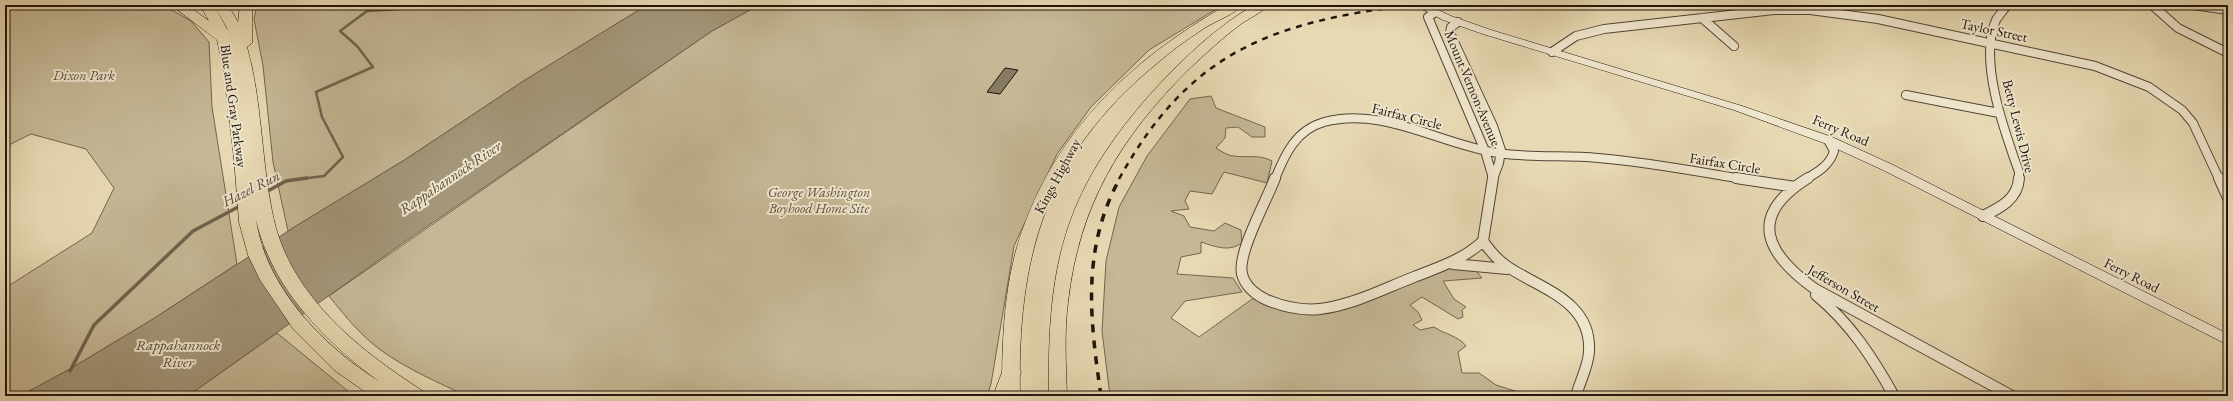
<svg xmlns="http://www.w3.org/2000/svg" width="2233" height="401" font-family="'EB Garamond',serif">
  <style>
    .green { fill: #c5b896; stroke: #726650 }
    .water { fill: #a3967a; stroke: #6f624e }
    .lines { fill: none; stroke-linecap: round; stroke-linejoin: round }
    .stream-far1 { stroke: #6f624e; stroke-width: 2.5 }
    .stream { stroke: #6f624e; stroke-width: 3.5 }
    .building { fill: #877a62; stroke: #20140b }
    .street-far1-casing { stroke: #524535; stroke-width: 10 }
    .street-casing { stroke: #524535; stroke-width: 12 }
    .secondary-casing { stroke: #20140b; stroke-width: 1 }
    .primary-casing { stroke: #20140b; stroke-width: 1 }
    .highway-casing { stroke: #20140b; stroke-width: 1 }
    .street-far1 { stroke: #efe6ce; stroke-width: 8 }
    .street { stroke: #efe6ce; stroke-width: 10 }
    .secondary { fill: #efe6ce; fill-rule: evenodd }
    .primary { fill: #e7d9b3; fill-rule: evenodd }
    .highway { fill: #e7d9b3; fill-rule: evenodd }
    .rail-far1 { stroke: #20140b; stroke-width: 2.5; stroke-dasharray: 6 6; stroke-linecap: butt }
    .rail { stroke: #20140b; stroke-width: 3.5; stroke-dasharray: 8 8; stroke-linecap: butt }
    .labels { text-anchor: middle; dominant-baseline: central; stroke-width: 4; stroke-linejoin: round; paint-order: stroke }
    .street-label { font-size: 14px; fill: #20140b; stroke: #efe6ce }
    .park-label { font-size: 14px; font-style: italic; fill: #5a4d3c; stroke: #efe6ce }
    .water-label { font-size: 15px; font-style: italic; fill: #544837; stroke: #efe6ce }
  </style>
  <rect width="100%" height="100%" fill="#e7d9b3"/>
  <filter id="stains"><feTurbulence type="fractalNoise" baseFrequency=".005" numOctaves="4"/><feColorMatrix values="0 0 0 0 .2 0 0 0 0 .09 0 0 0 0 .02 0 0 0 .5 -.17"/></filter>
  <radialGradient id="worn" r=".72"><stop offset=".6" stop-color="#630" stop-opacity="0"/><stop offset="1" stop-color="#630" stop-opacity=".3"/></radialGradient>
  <!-- green -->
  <path class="green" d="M5,5H163L191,21L209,42L212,107L237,264L153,319L70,369L20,396H5V288L92,233L114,188L86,149L31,134L5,147Z
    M257,5H647L525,80L406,159L288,231L273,162L263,66L254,19Z
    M759,5H1223L1149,50L1091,107L1057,154L1014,246L991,384L987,396H467C439,383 407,369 382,351C361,336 345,316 329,296L712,31Z
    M1211,96L1216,108L1265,127V137H1252L1238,127L1226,128L1225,138L1216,148C1221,151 1228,156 1234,156C1247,158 1259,154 1272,161L1267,183L1224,172L1212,194L1190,191L1185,201L1189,209L1171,211L1184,216L1190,227L1214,231L1225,223L1241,230L1242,243C1229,252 1216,247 1201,242V253L1181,257L1177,274L1233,278L1242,292L1185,301L1171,318L1199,337L1255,297L1339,310L1451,267L1472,266L1482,278L1443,281L1454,299L1466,307L1462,310L1463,317L1458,319L1422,297L1410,305L1418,312L1422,320L1413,325L1420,330L1434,327C1444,334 1459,336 1466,346L1458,352L1462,373H1479L1496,385L1518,392L1521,396H1110L1102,331L1106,261L1119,207L1147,156L1190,99Z
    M277,333L354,396H188Z"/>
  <!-- water -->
  <path class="water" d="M647,5H759L712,31L400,245L188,396H20L70,369L153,319L296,226L406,159L525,80Z"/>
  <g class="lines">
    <!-- stream-far1 -->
    <path class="stream-far1" d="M300,179L324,176L343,157L322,117L316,92L373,67L357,46L340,31L367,11L416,8L431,5"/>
    <!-- stream -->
    <path class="stream" d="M266,192L286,181L307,178
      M70,371L94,325L193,231L240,206"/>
  </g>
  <!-- building -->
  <path class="building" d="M1005,68L1018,70L1000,94L987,92Z"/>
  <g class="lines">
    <!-- street-far1 casing -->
    <g class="street-far1-casing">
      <path id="street-far1" d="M2007,5C2004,10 1999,15 1996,20C1978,60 2005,133 2019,172V179
        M2152,5L2178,28L2228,53
        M2193,5L2228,10
        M1434,13L1428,17L1485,151L1493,178
        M1702,18L1734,46
        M1458,22L1451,27L1450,33L1493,126L1501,150L1499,163L1493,179
        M1552,52L1576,36L1604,29L1774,10H1810L1878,19L2095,66L2149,87L2182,110L2193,123L2219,179
        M1906,95L1999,113
        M1275,179C1285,154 1296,130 1324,122C1384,106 1441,145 1498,153C1531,158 1565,155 1598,158C1647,162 1694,171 1742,179
        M1806,179C1818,172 1830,165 1834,151L1828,140"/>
    </g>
    <!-- street casing -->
    <g class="street-casing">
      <path id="street" d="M1275,178C1267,200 1237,253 1242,274C1245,286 1256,295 1267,300C1284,307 1301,311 1320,309C1353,305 1383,289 1414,277C1439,267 1463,260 1483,241
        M1493,178L1483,241C1490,251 1497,260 1508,267C1541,289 1592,301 1589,352C1588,367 1580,381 1576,396
        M1736,178L1795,187
        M1808,178C1747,216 1765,253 1815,289L2012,396
        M2219,178L2228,198
        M1983,216C2000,208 2018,199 2019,178
        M1453,264L1507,269
        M1816,295C1850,323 1873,358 1894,396"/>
    </g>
    <!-- secondary casing -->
    <g class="secondary-casing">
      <path id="secondary" d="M1415,5H1428L1451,16L1491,30L1742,106L1832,137L1891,164L2228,334V345L1883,170L1824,143L1734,110L1483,34L1443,20Z"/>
    </g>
    <!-- primary casing -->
    <g class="primary-casing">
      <path id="primary" d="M1227,5H1242C1236,14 1213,22 1203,29C1186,40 1170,52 1155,65C1045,156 1017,257 1020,396H1002C1002,349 1003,300 1015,254C1047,139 1126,62 1227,5Z
        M1254,5H1268C1262,13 1249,18 1241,24C1222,38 1205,54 1188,70C1120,138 1079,205 1068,302C1064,333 1066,365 1067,396H1049C1047,263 1064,190 1155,89C1184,58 1216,27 1254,5Z"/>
    </g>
    <!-- highway casing -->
    <g class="highway-casing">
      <path id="highway" d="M171,5H187L209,21L200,5H214L228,31L235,54L227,28L214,5H228L238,22L240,5H254L252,10V43L247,47C262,100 261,157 272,211C287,293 357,349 423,391L426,396H401L394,392L396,396H371L334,370L294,330L260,280L248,255L239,222L234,158L223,67L217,40ZM256,220C272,288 325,342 380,382C323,346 266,288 256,220Z
        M1011,365L1018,367L1021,372L1013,396H993L1004,367Z"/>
    </g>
    <!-- street-far1 -->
    <use href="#street-far1" class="street-far1"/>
    <!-- street -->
    <use href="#street" class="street"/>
    <!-- secondary -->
    <use href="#secondary" class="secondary"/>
    <!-- primary -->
    <use href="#primary" class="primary"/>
    <!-- highway -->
    <use href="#highway" class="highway"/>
    <!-- rail-far1 -->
    <path class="rail-far1" d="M1119,179C1190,51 1271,23 1409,5"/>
    <!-- rail -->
    <path class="rail" d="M1101,396C1090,320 1081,249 1120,178"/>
  </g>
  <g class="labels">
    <!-- street labels -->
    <g class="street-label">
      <text transform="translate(1994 30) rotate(12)">Taylor Street</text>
      <text transform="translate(1473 88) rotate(67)">Mount Vernon Avenue</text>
      <text transform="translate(234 106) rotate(82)">Blue and Gray Parkway</text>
      <text transform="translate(1407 116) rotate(14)">Fairfax Circle</text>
      <text transform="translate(2019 126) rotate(76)">Betty Lewis Drive</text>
      <text transform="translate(1841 130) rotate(23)">Ferry Road</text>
      <text transform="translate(1725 163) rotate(9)">Fairfax Circle</text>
      <text transform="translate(1057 176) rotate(-62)">Kings Highway</text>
      <text transform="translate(2132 275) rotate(27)">Ferry Road</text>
      <text transform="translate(1844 288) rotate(30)">Jefferson Street</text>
    </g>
    <!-- park labels -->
    <g class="park-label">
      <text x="84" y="75">Dixon Park</text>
      <text x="819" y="192">George Washington<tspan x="819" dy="16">Boyhood Home Site</tspan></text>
    </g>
    <!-- water labels -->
    <g class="water-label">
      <text transform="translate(450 177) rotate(-34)">Rappahannock River</text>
      <text transform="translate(251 188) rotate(-27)">Hazel Run</text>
      <text x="178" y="344">Rappahannock<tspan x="178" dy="17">River</tspan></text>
    </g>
  </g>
  <!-- margin -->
  <rect width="2233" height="401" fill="none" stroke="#e7d9b3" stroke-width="20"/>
  <rect x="6" y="6" width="2221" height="389" fill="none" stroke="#20140b" stroke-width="2"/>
  <rect x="10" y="10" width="2213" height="381" fill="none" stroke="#20140b"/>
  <rect width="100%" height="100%" filter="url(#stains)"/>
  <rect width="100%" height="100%" fill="url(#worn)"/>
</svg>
